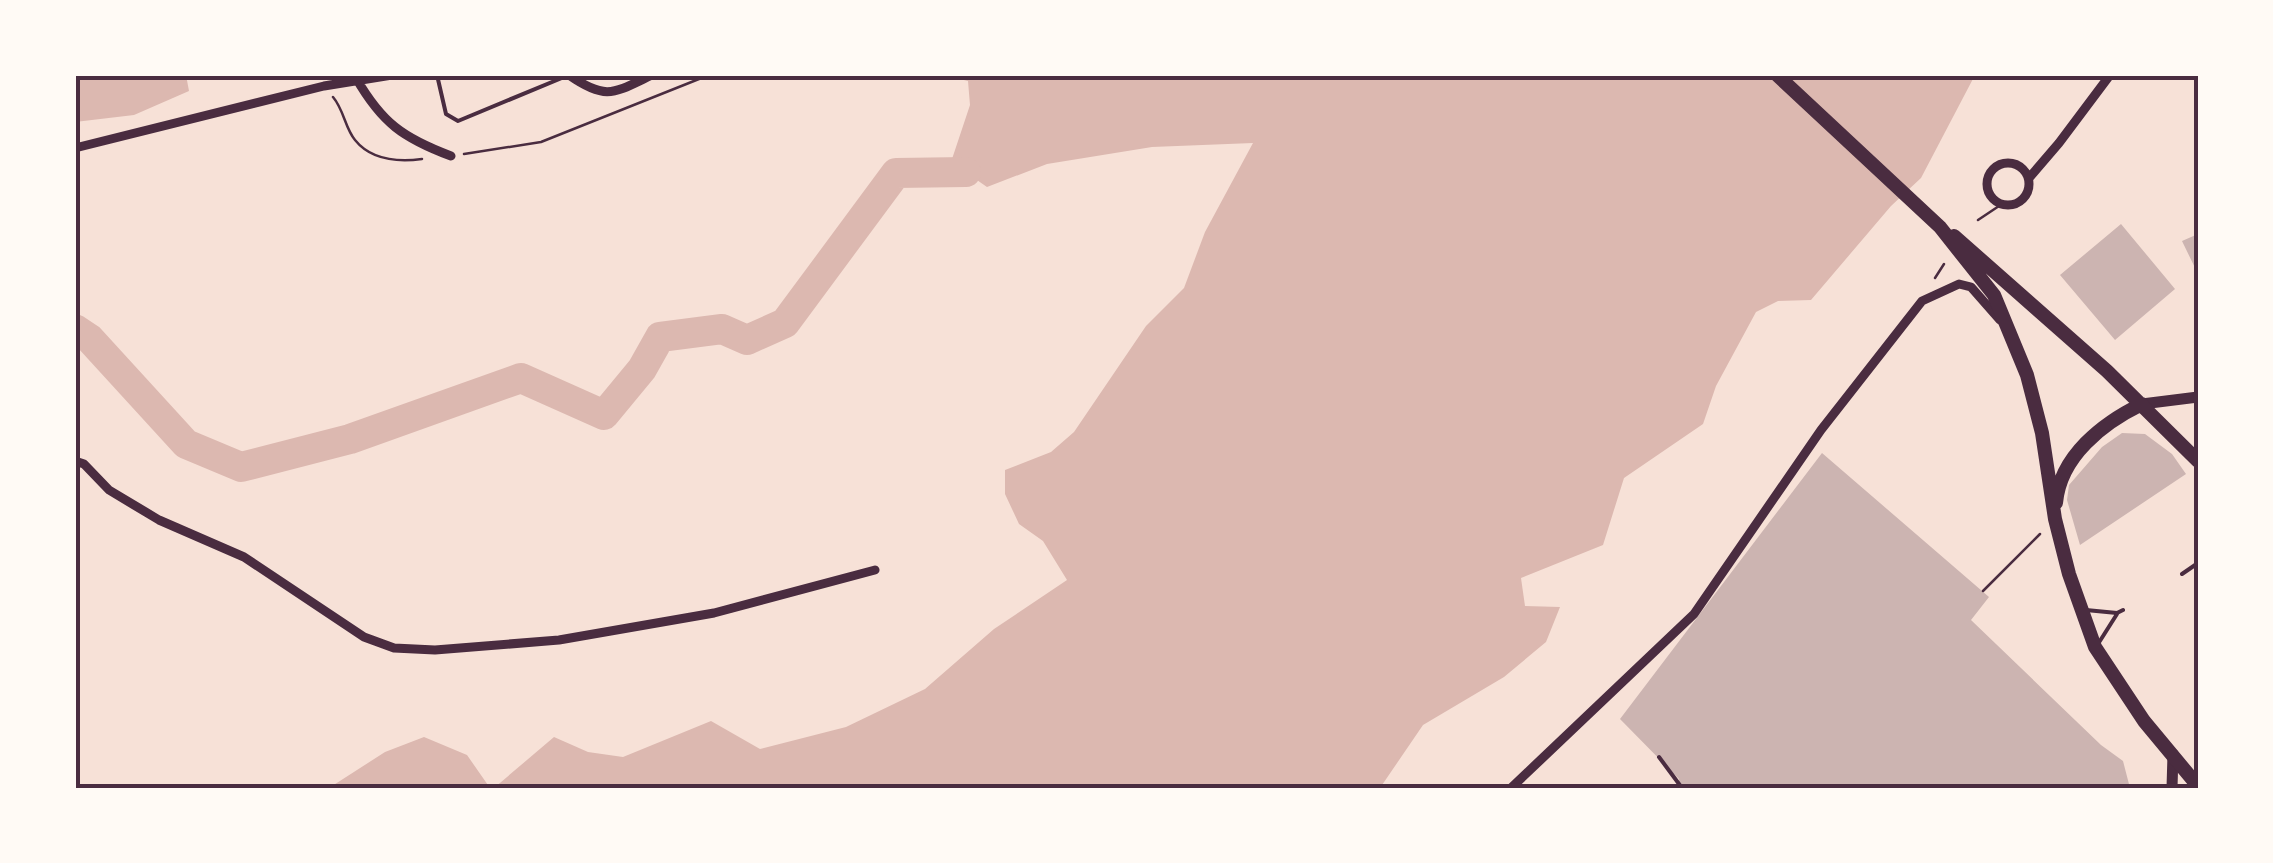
<svg xmlns="http://www.w3.org/2000/svg" width="2273" height="863" font-family="Jost,sans-serif">
  <style>
    .water { fill: #dcb8b0 }
    .lines { fill: none; stroke-linecap: round; stroke-linejoin: round }
    .river { stroke: #dcb8b0; stroke-width: 30 }
    .building { fill: #ccb4b1 }
    .path { stroke: #4a2c40; stroke-width: 2.5 }
    .service { stroke: #4a2c40; stroke-width: 4 }
    .minor { stroke: #4a2c40; stroke-width: 9 }
    .tertiary { stroke: #4a2c40; stroke-width: 11 }
    .primary { stroke: #4a2c40; stroke-width: 14 }
    .neatline { fill: none; stroke: #4a2c40; stroke-width: 4 }
  </style>
  <rect width="100%" height="100%" fill="#f7e1d7"/>
  <!-- water -->
  <path class="water" d="M75,75H186L189,91L134,115L75,122Z
    M943,75H1975L1921,178L1891,206L1811,300L1778,301L1756,312L1716,386L1703,424L1624,478L1603,545L1521,578L1525,606L1560,607L1546,642L1504,677L1423,725L1380,788H494L554,737L588,752L623,757L711,721L760,749L846,727L925,689L994,629L1067,580L1043,541L1019,524L1005,494V470L1051,452L1074,432L1146,326L1184,288L1205,232L1253,143L1152,147L1047,164L987,187L951,162L970,105L968,81Z
    M424,737L467,755L490,788H329L385,752Z"/>
  <g class="lines">
    <!-- river -->
    <path class="river" d="M75,329L90,339L186,444L241,467L350,439L521,378L604,415L642,369L660,337L722,329L747,340L785,323L896,173L966,172"/>
  </g>
  <!-- building -->
  <path class="building" d="M2121,224L2175,289L2115,340L2060,275Z
    M2198,234V274L2182,241Z
    M2122,433L2145,434L2172,454L2186,474L2080,545L2067,500L2069,485L2102,447Z
    M1822,453L1989,597L1971,620L2101,745L2123,761L2130,788L1678,786L1679,779L1620,719Z"/>
  <g class="lines">
    <!-- path -->
    <path class="path" d="M333,97C344,110 345,128 355,140C371,160 399,162 422,159
      M464,154L541,142L709,75
      M1978,220L2002,204
      M1935,278L1944,264
      M1983,591L2040,534"/>
    <!-- service -->
    <path class="service" d="M437,75L446,114L458,121L569,75
      M2182,574L2198,563
      M2086,610L2117,613L2123,610
      M2098,644L2117,614
      M1659,757L1682,788"/>
    <!-- minor -->
    <path class="minor" d="M569,75C606,101 614,93 652,75
      M356,78C382,123 403,138 451,156
      M75,148L324,86L392,75
      M1987 184a21 21 0 1 1 42 0a21 21 0 1 1-42 0Z
      M2029,178L2059,143L2110,75
      M75,461L84,464L109,490L159,520L244,557L364,637L394,648L435,650L559,640L714,613L875,570
      M1511,788L1694,614L1821,430L1922,301L1959,284L1971,287L2000,320"/>
    <!-- tertiary -->
    <path class="tertiary" d="M2142,404L2198,397
      M2172,788L2173,754"/>
    <!-- primary -->
    <path class="primary" d="M1777,75L1940,227L1994,295L2027,375L2042,433L2055,519L2069,574L2095,647L2144,721L2198,786
      M1954,236L2107,371L2198,461
      M2056,503C2060,456 2103,423 2142,404"/>
  </g>
  <!-- border -->
  <rect width="2273" height="863" fill="none" stroke="#fffaf5" stroke-width="155"/>
  <rect x="78" y="78" width="2118" height="708" class="neatline"/>
</svg>
